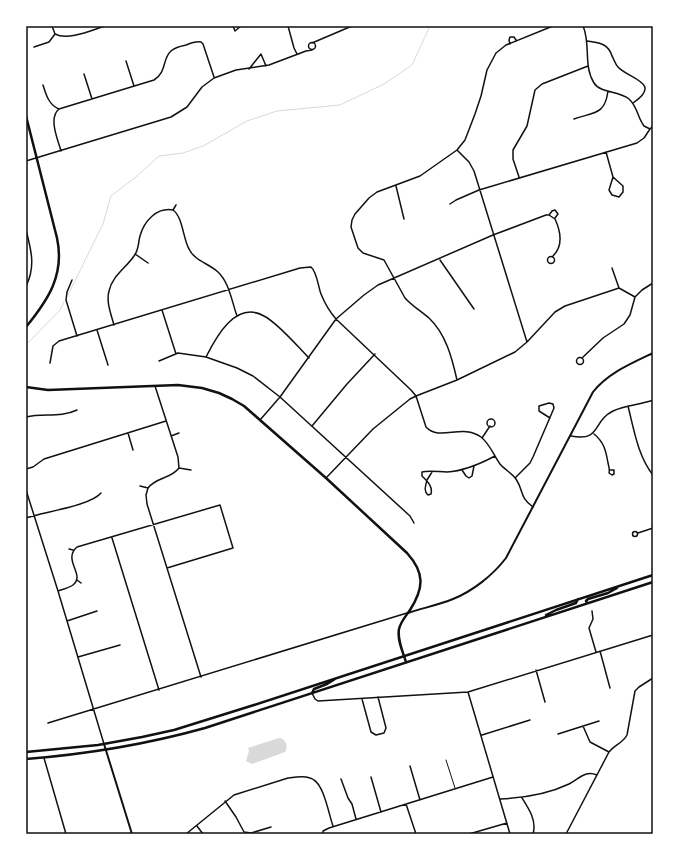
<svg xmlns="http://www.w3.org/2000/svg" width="679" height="860" font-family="Montserrat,sans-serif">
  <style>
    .water { fill: #d9d9d9 }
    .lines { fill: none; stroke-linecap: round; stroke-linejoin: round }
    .stream { stroke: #d9d9d9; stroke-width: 1 }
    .service { stroke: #111; stroke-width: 1 }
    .minor { stroke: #111; stroke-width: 1.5 }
    .tertiary { stroke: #111; stroke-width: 2 }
    .secondary { stroke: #111; stroke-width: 2.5 }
    .primary { stroke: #111; stroke-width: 2.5 }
    .neatline { fill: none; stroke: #111; stroke-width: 1.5 }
  </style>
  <rect width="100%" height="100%" fill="#fff"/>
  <!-- water -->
  <path class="water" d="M279,738C285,738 289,746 285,752L252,764L246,761L249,751L248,748Z"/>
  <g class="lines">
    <!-- stream -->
    <path class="stream" d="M68,295L103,224L111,196L137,176L159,156L183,153L203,146L247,121L277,111L340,105L384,84L412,65L430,26
      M26,345L60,310L64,302"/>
    <!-- service -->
    <path class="service" d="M446,760L455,788"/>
    <!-- minor -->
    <path class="minor" d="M52,26L55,34
      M233,26L235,31L241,26
      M288,26L294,48L297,54H299
      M583,26C591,44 583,66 594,83C600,93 619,91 629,99C638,107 637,117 644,126L650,129L653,126
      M55,34C68,41 92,30 105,26
      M587,41C599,43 608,43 612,56C614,59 615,64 618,67C629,79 663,83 633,103
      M308.5 46a3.5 3.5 0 1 1 7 0a3.5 3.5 0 1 1-7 0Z
      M312,43L352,26
      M510,44L509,40L510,37H514L516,40
      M34,47L49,42L55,34
      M126,61L134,86
      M249,69L261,54L266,66
      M84,74L92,99
      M43,85C46,95 49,105 59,109
      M59,109L154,80C167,72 162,59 171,51C175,47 181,46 186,45C191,43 196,41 201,42L203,44L214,77
      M59,109C48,118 58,140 61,151
      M574,119C594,112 605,115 608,91
      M457,150L469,162L474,171L527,342
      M606,152L613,177L623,186V192L619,197L612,195L609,190L613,177
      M26,161L171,117L187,107L202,87L214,78L236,70L269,65L306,51L312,50
      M519,177L513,159V150L527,126L535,90L542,84L588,66
      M396,186L404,219
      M450,204L456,200L479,190L637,143L644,138L650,129
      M173,210C183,217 183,239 189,249C195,261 208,263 218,272C229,282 232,302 237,316
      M173,210L176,205
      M549,215L552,211L555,210L558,214L555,218
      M26,230C31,249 36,267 26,286
      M135,254L148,263
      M547.5 260a3.5 3.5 0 1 1 7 0a3.5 3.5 0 1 1-7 0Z
      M440,260L474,309
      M612,268L619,288
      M72,280L67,292L66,300L77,336
      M162,310L176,354
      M114,325C111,314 106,302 109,291C112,276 126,268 134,256C139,250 138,243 140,236C144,221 157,207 173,210
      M97,330L108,365
      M206,357C216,337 236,300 264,316C279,324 297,346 309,358
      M576.5 361a3.5 3.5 0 1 1 7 0a3.5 3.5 0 1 1-7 0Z
      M582,358L603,338L624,324L630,315L635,297L642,290L653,283
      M159,361L178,353L206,357L237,368L253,376L280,397L410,516L414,523
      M50,363L53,346L59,341L300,268L311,267C317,272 318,286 321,294C325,304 330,312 336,319L411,390L416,396L426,427C440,442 462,423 481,437C490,444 494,456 500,464C505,470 512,473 516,479C524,491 519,497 533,507
      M457,380C452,358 446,334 429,318C421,311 412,306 405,298L384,260L363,253L358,248L351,227L352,220L355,214L369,198L377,192L420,176L457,150L465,140L475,114L481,96L487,70L496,53L506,45L553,26
      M155,386L178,457L179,468
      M628,406C634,430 638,456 653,475
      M26,417C44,413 60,418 77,410
      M487 423a4 4 0 1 1 8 0a4 4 0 1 1-8 0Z
      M260,420L280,397L336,319L364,295L378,285L493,235L546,215H549L555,219C561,232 563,247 552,257
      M312,426L347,384L375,354
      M128,433L133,450
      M594,434C604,442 606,451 608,463C609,467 610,470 609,473L612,475L614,474V470H610
      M171,436L179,433
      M571,436C602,442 592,421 613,411C626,405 640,405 653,400
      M482,438L490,426
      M179,468L191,470
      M26,469L33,467L44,459L166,421
      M462,470L466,476L469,478L472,476L474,466
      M432,472L427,480C426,485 423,491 428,495L431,494C433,486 427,481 422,476V472C429,470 439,472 447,472C464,471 480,464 495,456
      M326,478L373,429L410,399L416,396L457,380L515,352L527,342L555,312L565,306L619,288L635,297
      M515,478L530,463L533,457L554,408L553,404L549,403L539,406V411L550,418
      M140,486L148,488C156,477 171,479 179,468
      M148,488L146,495L147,504L201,677
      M26,490L58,591L104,744
      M26,518C43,512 90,506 101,493
      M632.5 534a2.5 2.5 0 1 1 5 0a2.5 2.5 0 1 1-5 0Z
      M638,533L653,528
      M112,538L159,690
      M69,549L73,550
      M77,580L81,583
      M58,591C63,589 69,588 73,585C86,575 62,560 77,547L220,505L233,548L167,568
      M592,611L593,619L589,628L596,652
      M67,621L97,611
      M600,651L610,688
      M78,657L120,645
      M536,670L545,702
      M468,692L510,834
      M312,693L315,699L318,701L468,692L653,635
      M362,699L371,732L376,735L384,733L386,728L378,697
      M48,723L407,613
      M583,726L590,742L609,752
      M558,734L599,721
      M482,735L530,720
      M44,758L66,834
      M410,766L420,800
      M371,777L381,812
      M341,779L348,798L352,804L356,819
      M522,798C529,809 537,821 533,834
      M500,799C524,798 548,794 569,784C579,779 585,770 597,775
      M225,801L236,817L244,832L251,833L271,827
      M406,804L416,834
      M197,826L203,834
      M186,834L234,795L288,778C296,777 307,775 314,780C324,786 329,815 333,826
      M323,834V831L329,828L493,777
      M469,834L507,823
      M566,834L609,752C614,745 623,743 627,735L635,691L639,687L653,678"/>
    <!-- tertiary -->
    <path class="tertiary" d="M408,613C423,608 438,605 453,599C473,591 493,575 506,558L593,392C608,373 632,363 653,353
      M104,744L132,834"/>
    <!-- secondary -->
    <path class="secondary" d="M26,116L57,238C65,275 48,300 26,327
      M26,387L48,390L178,385L202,388L219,393L232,399L244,406L326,478L407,553C425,573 424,588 410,610C406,616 401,621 399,629C397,640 403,652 406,662"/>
    <!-- primary -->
    <path class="primary" d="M587,603L586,601L588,599L608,593L617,588
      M546,615L556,610L576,603L578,599
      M312,693L314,689L327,684L335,679
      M26,752L98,745L142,737L174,730L254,705L653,575
      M26,759C89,754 144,745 205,728L653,582"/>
  </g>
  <!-- border -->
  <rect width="679" height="860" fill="none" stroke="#ffffff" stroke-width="54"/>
  <rect x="27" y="27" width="625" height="806" class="neatline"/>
</svg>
